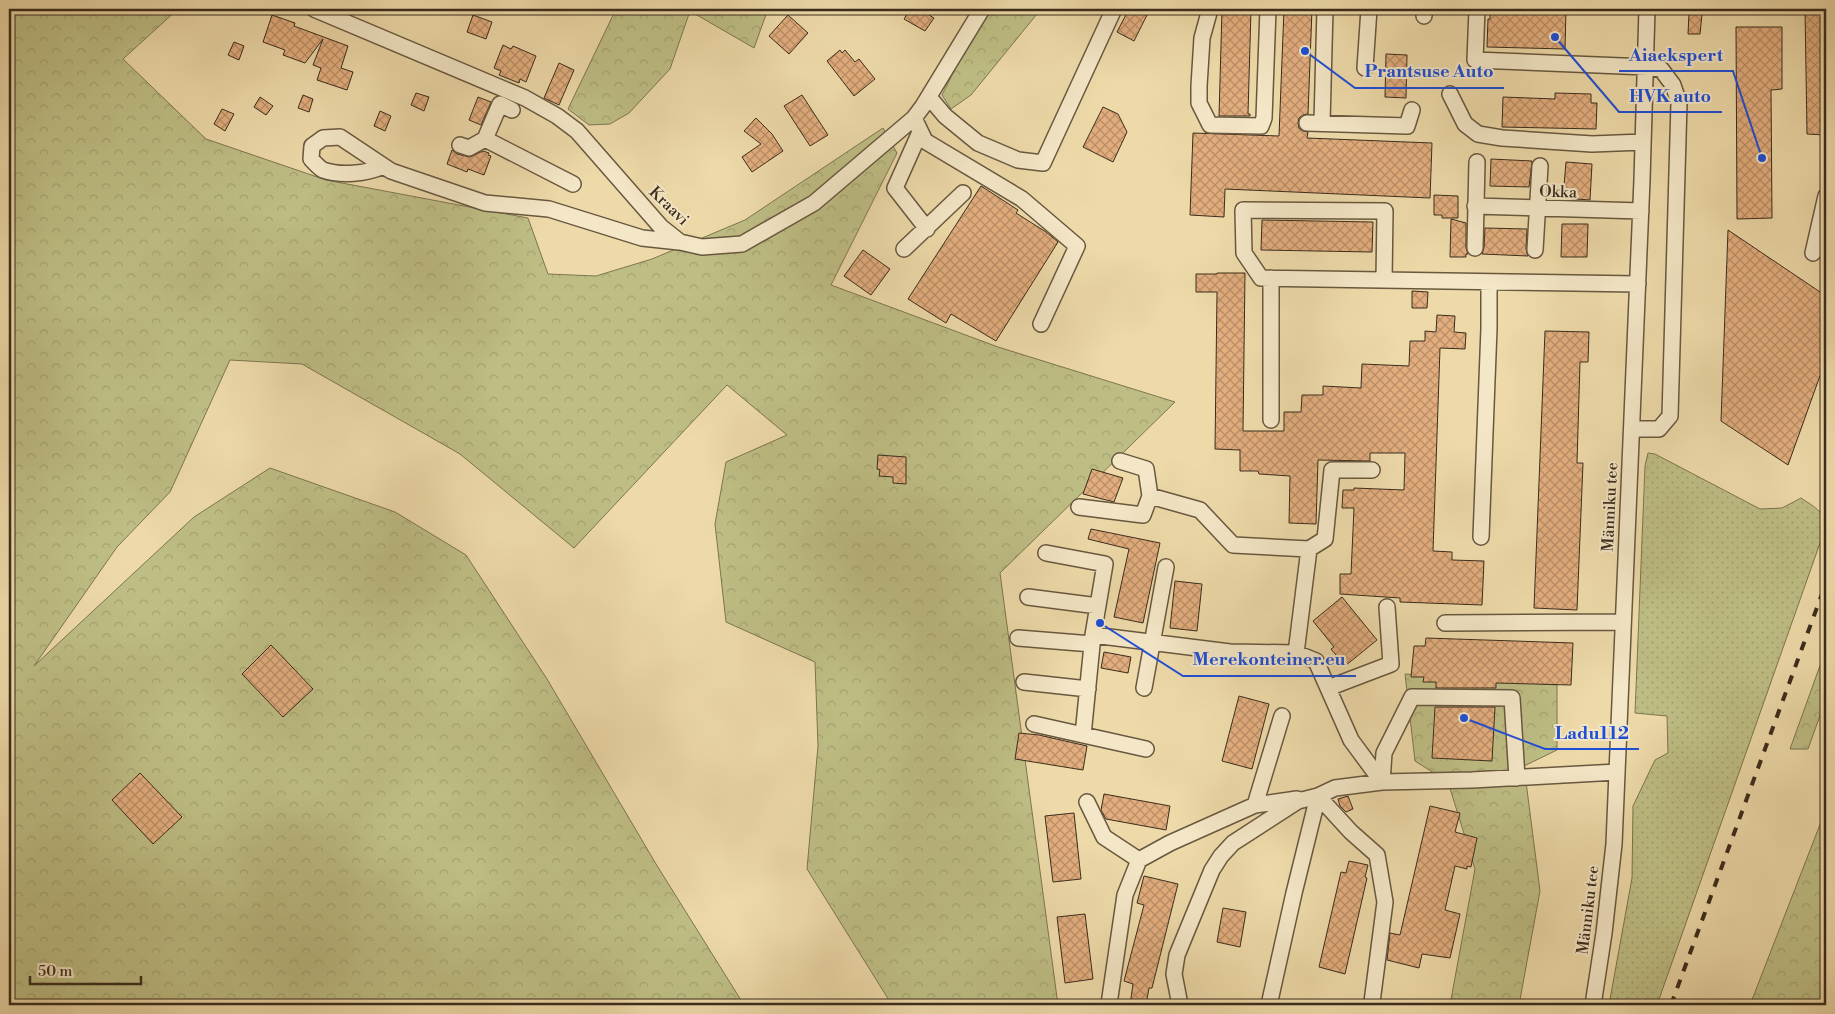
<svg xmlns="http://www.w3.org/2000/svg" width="1835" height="1014" font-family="'Libre Bodoni',serif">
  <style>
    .grass { fill: url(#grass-dots); stroke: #7c7550 }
    .forest { fill: url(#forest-crowns); stroke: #7c7550 }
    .building { fill: url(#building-cross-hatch); stroke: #3b2c1d }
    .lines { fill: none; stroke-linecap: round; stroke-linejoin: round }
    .minor-casing { stroke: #685840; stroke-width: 18 }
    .minor { stroke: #f4e7c7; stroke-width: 15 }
    .rail { stroke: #3b2c1d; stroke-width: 4; stroke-dasharray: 9 9; stroke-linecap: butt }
    .labels { text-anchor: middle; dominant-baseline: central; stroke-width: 4; stroke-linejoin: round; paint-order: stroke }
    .street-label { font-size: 16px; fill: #3b2c1d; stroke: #f4e7c7 }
    .leader { fill: none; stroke: #1d4ed8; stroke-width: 2 }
    .callout-dot { fill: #1d4ed8; stroke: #f4e7c7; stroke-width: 2 }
    .callout-label { font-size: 18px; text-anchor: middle; font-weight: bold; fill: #1d4ed8; stroke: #f4e7c7; stroke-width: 4; stroke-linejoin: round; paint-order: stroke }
  </style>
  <defs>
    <pattern id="grass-dots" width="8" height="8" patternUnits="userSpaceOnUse" patternTransform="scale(1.25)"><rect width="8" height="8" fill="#bebe84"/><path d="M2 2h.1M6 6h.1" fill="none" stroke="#a4a372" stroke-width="1.8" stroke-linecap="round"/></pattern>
    <pattern id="forest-crowns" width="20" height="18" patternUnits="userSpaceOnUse" patternTransform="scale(1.25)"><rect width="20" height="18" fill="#bebe84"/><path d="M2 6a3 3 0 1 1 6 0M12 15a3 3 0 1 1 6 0" fill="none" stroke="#a4a372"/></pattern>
    <pattern id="building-cross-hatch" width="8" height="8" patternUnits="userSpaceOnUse" patternTransform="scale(1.25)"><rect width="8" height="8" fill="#e3ae7e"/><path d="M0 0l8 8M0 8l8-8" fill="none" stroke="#b98e67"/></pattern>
  </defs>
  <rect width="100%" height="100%" fill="#eedaa9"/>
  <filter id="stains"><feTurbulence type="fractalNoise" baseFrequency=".004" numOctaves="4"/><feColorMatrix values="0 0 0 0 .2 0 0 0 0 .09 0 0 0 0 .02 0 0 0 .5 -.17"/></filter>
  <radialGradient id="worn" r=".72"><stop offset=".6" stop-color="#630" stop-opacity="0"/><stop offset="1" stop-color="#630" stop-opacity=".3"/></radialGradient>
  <!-- grass -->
  <path class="grass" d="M1648,453L1655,454L1760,509L1782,508L1801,498C1811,505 1826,512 1826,526L1657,1005H1609L1632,878L1633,806L1655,760L1668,753L1667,716L1635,713L1645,466Z"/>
  <!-- forest -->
  <path class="forest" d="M9,9H178L123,59L206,139L326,180L528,218L548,274L596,276L652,259L745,220L883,128L897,153L831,285L998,347L1175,402L1000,573L1058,1005H892L807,869L818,746L815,662L726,622L715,524L726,462L787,435L727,385L574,548L460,454L302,364L230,360L170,492L117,547L34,666L194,517L270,468L395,512L466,555L547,679L656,864L744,1005H9Z
    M616,9H768L754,48L690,11L670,69L629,113L610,124L589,125L568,109Z
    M992,9H1041L971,95L951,109L942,95L959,61Z
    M1826,649V699L1808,749H1790Z
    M1405,674L1557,685V750L1524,766L1540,891L1519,1005H1450L1475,869L1448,782L1415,761Z
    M1826,809V1005H1750Z"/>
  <!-- building -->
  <path class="building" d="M910,9H933L929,15L934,18L925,31L904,19Z
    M1129,9H1150L1134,41L1117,32Z
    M1222,9H1251L1248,114H1250V116H1219Z
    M1284,9H1312L1308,114L1303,115L1299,118L1298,123L1299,128L1303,131L1308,132L1307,138L1432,143L1430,198L1225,189L1224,217L1190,215L1193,133L1279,136Z
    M1490,9H1566L1565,49L1487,47L1488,19H1490Z
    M1805,9H1826V135L1807,134Z
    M1689,13L1702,14L1700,34H1688Z
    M272,15L295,23L294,26L348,46L341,68L353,72L347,90L317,80L321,68L313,65L323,39L305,63L283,55L285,50L263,42Z
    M473,15L492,22L486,39L467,32Z
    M788,15L808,33L789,54L769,36Z
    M1736,27H1782V89L1771,90L1772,218L1737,219Z
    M234,42L244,46L239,60L228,55Z
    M503,45L511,49L513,46L536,56L526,82L520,79L519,83L499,75L501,71L494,68Z
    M840,50L842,53L845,50L855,62L859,59L875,79L854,96L827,61Z
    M1386,54L1407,55L1406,98L1385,97Z
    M559,63L574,70L559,105L544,98Z
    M416,93L429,97L424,111L411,105Z
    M1555,93L1591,94V103H1597L1596,129L1502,127L1503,97L1555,99Z
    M303,95L313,99L309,112L298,108Z
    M802,95L828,135L810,146L784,106Z
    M260,97L273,106L266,115L254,107Z
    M478,97L491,102L481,125L469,120Z
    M1103,107L1118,114L1127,132L1113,162L1083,147Z
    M222,109L234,114L225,131L214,124Z
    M380,111L391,116L385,131L374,126Z
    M756,118L772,134L783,151L752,172L742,157L761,144L744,131Z
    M452,150L457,154L470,157L483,151L489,153L488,155L491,156L484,175L468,169L467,172L447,164Z
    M1491,159L1532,161L1529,187L1490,186Z
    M1566,162L1592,164L1590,200L1563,198Z
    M981,186L1018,210L1016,213L1046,232L1058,242L996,341L951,314L946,323L908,299Z
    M1434,195L1458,196V218H1442V215H1434Z
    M1451,219L1466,223V248L1468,254H1466V257H1450Z
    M1262,220L1373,222L1372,252L1261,250Z
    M1562,224H1588L1587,257H1561Z
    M1485,228L1527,229L1526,249L1528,256L1482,254L1484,248Z
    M1728,230L1826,296V359L1788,465L1721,421Z
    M863,250L890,269L871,295L844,276Z
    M1217,273H1245L1243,431H1284V412H1301L1302,395H1323V386L1361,388L1362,364L1409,366L1410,341H1425V331L1436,332L1437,315L1455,316L1454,332L1466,333L1465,349L1440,348L1433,551L1452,552V560L1484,561L1482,605L1400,602V598L1340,594V574H1351L1354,508H1342L1343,490H1354V488L1404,490L1405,453H1370V461L1318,460L1316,524L1289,523L1290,476L1259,474L1258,471H1240V450L1215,449L1217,292H1196V274H1217Z
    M1412,291L1428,292L1427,308H1412Z
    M1545,331L1589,332L1588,362H1580L1577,463H1583L1577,610L1534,608Z
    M878,455L906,457V484L893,483V477L879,476L880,470L877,469Z
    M1092,469L1123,478L1114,502L1083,494Z
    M1091,529L1160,543L1143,623L1114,617L1129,549L1088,539Z
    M1175,581L1202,584L1197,631L1170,628Z
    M1342,597L1377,640L1345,666L1331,649L1334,647L1313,621Z
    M1426,638L1573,643L1571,685L1496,683V688H1436V682H1423L1424,677H1411L1414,646H1425Z
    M271,645L313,689L283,717L242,674Z
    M1104,652L1131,657L1128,673L1101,668Z
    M1239,696L1269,704L1252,769L1222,761Z
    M1435,707H1495L1492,761L1432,758Z
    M1019,733L1039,735L1087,746L1083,770L1015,759Z
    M140,773L182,817L153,844L112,800Z
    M1104,794L1170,806L1166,830L1106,819L1101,810Z
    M1348,796L1353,809L1346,812L1340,806L1338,799Z
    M1430,806L1460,813L1455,832L1477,838L1471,867L1467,866V869L1455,866L1445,910L1460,914L1450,958L1422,954L1419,968L1387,960L1390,933L1400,935Z
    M1074,813L1081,879L1053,882L1045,816Z
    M1349,861L1368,865L1365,877L1367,878L1345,974L1319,967L1341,872L1346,873Z
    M1144,876L1178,884L1152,988H1149L1146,1005H1130L1133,984L1124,981L1144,905L1137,903Z
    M1223,908L1246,912L1240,947L1217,942Z
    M1085,914L1093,979L1065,983L1057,917Z"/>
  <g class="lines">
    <!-- minor casing -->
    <g class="minor-casing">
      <path id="minor" d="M314,9L525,98L557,116L577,131L661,227L680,242L702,247L742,244L814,203L914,118L923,106L982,9
        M1210,9L1202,38L1199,86V103L1210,125L1261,126L1264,118L1268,9
        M1477,9L1475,60L1647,67L1661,69L1673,85L1679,103L1670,416L1659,429H1632
        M1424,16V9
        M1365,68L1369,9
        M1450,94L1465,124L1478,134L1502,138L1592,144L1643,142
        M929,97L945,116L978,143L1018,160L1043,163L1113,11
        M512,110L500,104L485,139L573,184
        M914,118L925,141L1022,199L1077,246L1041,324
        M1322,122L1325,9
        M1307,123L1407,126L1412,110
        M920,132L895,188L927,229
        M460,145L469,148L485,139
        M383,166C367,174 340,176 323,170C319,168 315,163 311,159L312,146L323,138L340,137L391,171L485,203L549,209L642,238L679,242
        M1475,206L1641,211
        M1475,248L1477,162
        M904,249L963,193
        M1535,250L1540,166
        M1813,253L1826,196
        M1384,280L1385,211L1243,210L1244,253L1261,278L1638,284
        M1271,420V278
        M1150,496L1200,510L1233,545L1309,549L1296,653
        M1079,507L1143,515L1150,496L1146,469L1120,461
        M1481,537L1489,328V282
        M1309,549L1325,539L1332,470H1372
        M1046,553L1105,564L1093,635L1083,735
        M1028,597L1098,606
        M1445,623L1623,622
        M1093,635L1230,652L1296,653L1316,661L1351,740L1382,782
        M1018,638L1092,644
        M1024,682L1088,689
        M1144,688L1166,567
        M1328,688L1391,664L1387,607
        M1034,724L1146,749
        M1382,782L1384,753L1412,697L1512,698L1517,778
        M1318,796L1351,832L1377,855L1385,902L1372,1002L1370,1005
        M1087,802L1104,837L1139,860
        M1255,805L1282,716
        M1109,1004L1125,895L1139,860L1170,843L1255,805L1297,799
        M1180,1005L1174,974L1177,955L1212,870L1221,856L1233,843L1298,801L1318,796L1335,788L1382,782L1472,780L1617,772
        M1269,1005L1294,893L1318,796
        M1593,1005L1604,933L1614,844L1642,180L1647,9"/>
    </g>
    <!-- minor -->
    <use href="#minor" class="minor"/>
    <!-- rail -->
    <path class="rail" d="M1671,1005L1826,583"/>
  </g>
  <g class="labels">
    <!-- street labels -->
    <g class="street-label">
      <text transform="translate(1558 192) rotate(2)">Okka</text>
      <text transform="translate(669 206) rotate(44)">Kraavi</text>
      <text transform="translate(1610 507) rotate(-87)">Männiku tee</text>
      <text transform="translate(1588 910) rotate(-83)">Männiku tee</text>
    </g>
  </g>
  <!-- callouts -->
  <path class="leader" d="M1762 158L1733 71H1619M1305 51L1355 88H1504M1555 37L1619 112H1722M1100 623L1183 676H1356M1464 718L1545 749H1639"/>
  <g class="callout-dot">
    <circle cx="1762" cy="158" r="5"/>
    <circle cx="1305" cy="51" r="5"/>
    <circle cx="1555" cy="37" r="5"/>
    <circle cx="1100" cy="623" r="5"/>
    <circle cx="1464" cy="718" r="5"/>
  </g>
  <g class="callout-label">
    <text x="1676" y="61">Aiaekspert</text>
    <text x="1429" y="77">Prantsuse Auto</text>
    <text x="1670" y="102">HVK auto</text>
    <text x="1269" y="665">Merekonteiner.eu</text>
    <text x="1592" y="739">Ladu112</text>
  </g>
  <!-- margin -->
  <rect width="1835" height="1014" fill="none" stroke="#eedaa9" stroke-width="30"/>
  <rect x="10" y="10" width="1815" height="994" fill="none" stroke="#3b2c1d" stroke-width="2.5"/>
  <rect x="15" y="15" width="1805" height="984" fill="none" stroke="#3b2c1d"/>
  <!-- scale -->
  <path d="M30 976v8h111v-8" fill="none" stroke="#3b2c1d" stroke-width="2.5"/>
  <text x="38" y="976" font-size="15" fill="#3b2c1d" stroke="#f4e7c7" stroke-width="4" paint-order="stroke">50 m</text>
  <rect width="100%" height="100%" filter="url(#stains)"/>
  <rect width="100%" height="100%" fill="url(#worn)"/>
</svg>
